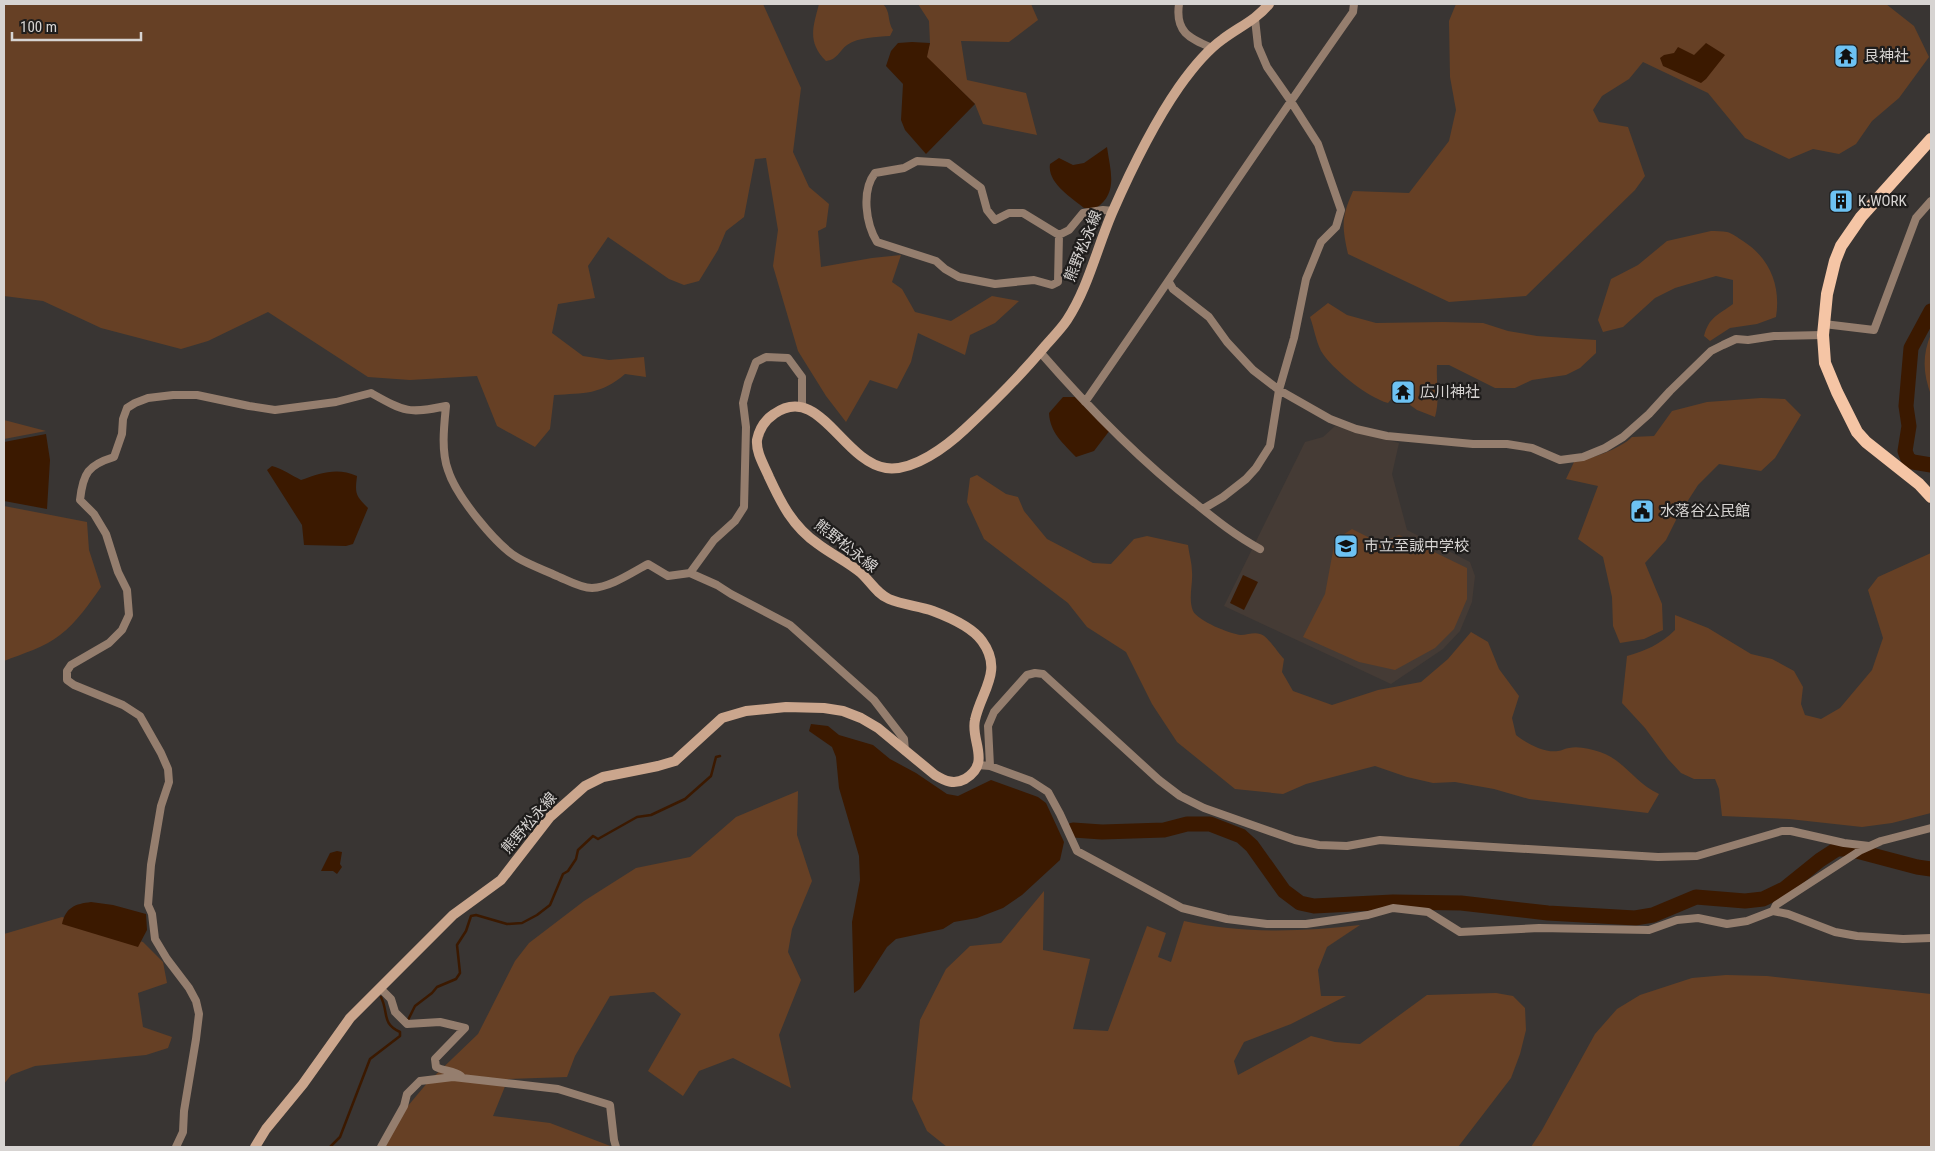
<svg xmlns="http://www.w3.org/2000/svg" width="1935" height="1151" font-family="'Roboto Condensed','Noto Sans JP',sans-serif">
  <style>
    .built { fill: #453b35 }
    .green { fill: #664025 }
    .water { fill: #3b1900 }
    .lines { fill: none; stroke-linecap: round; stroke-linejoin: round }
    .stream { stroke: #3b1900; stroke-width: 2.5 }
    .river { stroke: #3b1900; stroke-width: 15 }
    .minor { stroke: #957e6e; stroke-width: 8 }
    .secondary { stroke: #cba68d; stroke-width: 10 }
    .primary { stroke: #f5c5a5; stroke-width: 12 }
    .labels { text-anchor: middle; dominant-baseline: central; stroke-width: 4.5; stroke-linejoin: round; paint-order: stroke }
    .poi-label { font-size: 15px; fill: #d7d4d2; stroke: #1f1d1c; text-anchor: start }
    .street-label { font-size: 15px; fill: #d7d4d2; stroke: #1f1d1c }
  </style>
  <rect width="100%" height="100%" fill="#393533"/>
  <!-- built -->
  <path class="built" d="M1335,426L1399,443L1392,474L1407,530L1470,562L1475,576L1472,602L1460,631L1443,649L1391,684L1224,606L1305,442L1323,437Z"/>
  <!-- green -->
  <path class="green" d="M4,4H763L801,88L793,152L809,187L829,204L826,227L818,231L821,267L872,258L901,255L892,282L902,289L915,312L951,321L992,296L1019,301L995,323L970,335L965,355L918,333L911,362L897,389L870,380L846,422L826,396L798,351L773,266L778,230L766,158L755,159L744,217L726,231L718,250L699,281L684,285L669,279L608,237L588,266L595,298L558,304L552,333L583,356L609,360L644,357L646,377L625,374C601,395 584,393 554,395L550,429L535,447L497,426L477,376L410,380L368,377L268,312L208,341L181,349L101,328L43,301L4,296Z
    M819,4H883C891,12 887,21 893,30L890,36C876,37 859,37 847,45C839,51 837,60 826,61C807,42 813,27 819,4Z
    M918,4H1031L1038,20L1009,42L961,41L967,80L1026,93L1037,135L983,124L975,104L926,57L930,43L929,21Z
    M1456,4H1886L1914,26L1929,57L1899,98L1872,121L1856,144L1839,154L1813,149L1789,159L1745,138L1708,93L1643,62L1629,79L1602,96L1593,110L1599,122L1628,127L1645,176L1635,190L1526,296L1449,302L1348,254C1342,226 1341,218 1353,191L1409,193L1449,141L1456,110L1450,77L1449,21Z
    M1711,231C1716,231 1722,231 1727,232C1732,233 1738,238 1743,241C1770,258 1781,286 1776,317L1757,324L1730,328L1710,341L1704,336C1709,317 1718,315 1733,304V280L1716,276L1675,288L1655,298L1623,327L1603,332L1598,320L1611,279L1638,265L1667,241Z
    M1328,303L1347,315L1376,323L1443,322L1483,323L1508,331L1537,336L1596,340V353L1580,368L1566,375L1532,380L1515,388H1495L1449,365H1437C1436,382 1440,400 1435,417L1417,410L1410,405L1415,392L1411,384L1402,380L1391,386L1393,397L1388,403C1367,397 1332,369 1321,351C1316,341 1314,328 1310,317Z
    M1931,334V395C1923,374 1922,355 1931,334Z
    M1761,398L1785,399L1801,415L1775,458L1761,471L1719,464L1698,485L1678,516L1666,540L1645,563L1662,604L1663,630L1644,639L1620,643L1613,626L1612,597L1603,557L1578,539L1598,486L1566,479L1574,462C1590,459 1620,449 1632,437L1654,436L1672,411L1707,402Z
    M4,420L46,431L4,439Z
    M977,475L1006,494L1018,497L1024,511L1047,539L1093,563L1111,564L1134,539L1147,536L1188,545C1189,554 1192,563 1192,572C1193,584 1188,599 1193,611C1198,621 1230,634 1241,635C1247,635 1254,632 1260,634C1268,636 1277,652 1284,659L1282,672L1293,691L1332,705L1378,690L1421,682L1448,659L1471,632L1488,642L1499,669L1519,696L1512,718L1516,735C1526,743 1544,753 1558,751C1562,751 1565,748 1569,748C1579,746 1590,749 1600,752C1623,759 1635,783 1659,794L1648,813L1529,799L1494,789L1455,782L1433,783L1407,777L1375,766L1306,784L1283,794L1235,789L1177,742L1152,704L1126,652L1087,627L1068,603L984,539L967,502L970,478Z
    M4,506L87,522L89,550L101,587C89,604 77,622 60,635C45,647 22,654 4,661Z
    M1352,529L1380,543L1399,535L1467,568V599L1454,629L1435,648L1395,670L1359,662L1303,637L1325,594L1335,540Z
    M1931,553V813L1892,823L1862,827L1789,819L1722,816L1719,789L1715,779H1694L1681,773L1668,759L1645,728L1622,703L1627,656C1645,651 1661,644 1675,630V615L1708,628L1751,654L1772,659L1794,671L1803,687L1801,704L1805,715L1821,719L1840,708L1872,670L1883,638L1868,590L1878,577Z
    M798,791L797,835L812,881L792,929L788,952L801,980L779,1035L791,1088L733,1058L699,1071L683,1096L648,1071L681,1014L654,992L610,996L575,1056L567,1077L508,1079L493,1116L550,1123L613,1147H384L407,1107L428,1082L478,1034L515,961L529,943L584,901L636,868L690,857L736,817Z
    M1044,891L1043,950L1090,959L1073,1029L1108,1031L1147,926L1166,933L1158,957L1171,962L1184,921C1243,934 1301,932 1360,925L1327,947L1318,970L1321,996H1346L1291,1024L1244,1042L1234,1061L1238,1075L1311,1036L1335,1042L1360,1044L1427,995L1496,993L1513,996L1525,1008L1526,1030L1520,1054L1511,1078L1458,1147H947L927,1131L912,1099L920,1020L946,969L970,946L1001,943Z
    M62,917L143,942L163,962L167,983L138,993L143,1027L172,1037L168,1048L146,1055L35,1066L11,1075L4,1084V934Z
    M1726,975L1767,976L1931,994V1147H1531L1542,1130L1595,1034L1617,1009L1640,995L1692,978Z"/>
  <!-- water -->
  <path class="water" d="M912,42L930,43L927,57L975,104L926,154L905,130L901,120L903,84L886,66L891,51L898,43Z
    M1706,43L1725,55L1706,79L1701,83L1663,66L1660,58L1664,55L1674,53L1678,47L1694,55Z
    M1107,147C1110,170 1119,193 1096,208H1084C1071,197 1047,183 1050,164L1059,158L1073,165L1084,163Z
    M1063,397H1075L1110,430L1094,451L1076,457C1063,443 1050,433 1049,413Z
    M46,434L50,460L47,509L4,501V442Z
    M272,466C283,469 291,475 301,480C321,473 337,467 357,476C355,493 355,495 368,508L353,544L346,546L304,545L302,525L267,470Z
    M1243,575L1258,582L1244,610L1230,603Z
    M811,724L828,726L839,735L873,745L890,759L916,773L947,794L958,796L991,780L1038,797L1046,803L1064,842L1060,860L1022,895L1003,908L977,918L954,922L943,929L896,939L887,947L860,989L854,993L852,922L860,880L859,856L839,788L836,757L832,747L809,731Z
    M337,851L342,852L340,864L342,867L337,874L333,871H321L330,853Z
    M91,902L113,905L146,914L147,930L138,947L62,924C66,907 75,904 91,902Z"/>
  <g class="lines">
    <!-- stream -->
    <path class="stream" d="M408,1020L415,1006L432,993L437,987L456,979L460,973L457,945L466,931L471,916L476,915L507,924L522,923L537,915L550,905L563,874L568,871L576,859L578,850L593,836L598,839L637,817L651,815L685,799L711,776L716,757L720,756
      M330,1147L340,1137L370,1059L400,1036V1032C381,1023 389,1013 381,997"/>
    <!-- river -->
    <path class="river" d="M1931,311L1911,348L1906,406L1909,426L1905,451L1908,459L1913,462L1931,465
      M1073,830L1102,832L1164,830L1187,824H1210L1241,836L1252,846L1284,891L1300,903L1314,906L1393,902L1461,903L1548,913L1635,918L1653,915L1696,897L1745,901L1763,899L1784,889L1820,860L1837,849H1849L1917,867L1931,869"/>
    <!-- minor -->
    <path class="minor" d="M1179,4C1175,32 1189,38 1212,48
      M1059,235L1058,282L1052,285L1034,280L995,284L959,277L945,269L936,261L877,242C866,224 861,191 875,173L904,168L917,161L948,163L981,188L987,210L995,220L1009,213H1023L1059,235L1069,230L1083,213L1103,210L1113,211
      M1169,282L1173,289L1209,317L1227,342L1253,370L1279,390L1330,419L1356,429L1387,436L1473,444H1507L1532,448L1560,460L1583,457L1605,448L1623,437L1649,414L1670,391L1711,351L1723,345L1736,339L1748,340L1774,336L1823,335
      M1824,324L1874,330L1916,218L1931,201
      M1040,352C1087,406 1138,459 1195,503C1216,520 1236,536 1260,549
      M1085,402C1175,273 1262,141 1353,12L1354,4
      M1203,509L1223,497L1246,479L1256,468L1270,446L1279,390L1294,338L1306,279L1321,242L1336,227L1341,210L1318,144L1290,100L1267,67L1258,46L1255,19
      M690,573L714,540L735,521L744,507L746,427L743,403L748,383L756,362L766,357L788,358L802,377V407
      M978,765L990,766L1031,781L1048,792L1060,814L1077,851L1182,908L1227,919L1267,924H1306L1368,915L1393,908L1428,912L1460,932L1539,928L1649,930L1677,920L1698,918L1727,924L1747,921L1773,911L1776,905L1861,850L1881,841L1931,828
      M990,766L988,726L994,712L1027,675L1035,673L1043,674L1159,780L1180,796L1204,808L1295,840L1319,845L1347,846L1380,840L1658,857L1697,856L1782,831H1791L1844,843L1869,846
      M1773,911L1788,914L1835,932L1857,936L1903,939L1931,938
      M380,988L391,999L395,1012L407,1024L440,1022L465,1028L435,1059L436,1067C444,1071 454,1071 461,1076
      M176,1147L183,1132L184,1111L196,1039L199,1014L196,1001L189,988L167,959L155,939L152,914L148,905L151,865L161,806L169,782L168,769L161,753L140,716L123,705L74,685L67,680V671L71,665L109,643L122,630L129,615L127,590L118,572L106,534L94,514L80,500C83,473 88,465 114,457L122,434L123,419L127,408L135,403L148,398L173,395H197L249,406L275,410L336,402L371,393C405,412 408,414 446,406C444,426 441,451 448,470C456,496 496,545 518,558C530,565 544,570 557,576C567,580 580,588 592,588C611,587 631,573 648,564L668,576L690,573L717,585L731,594L790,625L874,700L904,739L905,751
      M381,1147L404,1106L407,1094L420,1081L453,1077L515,1084L558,1089L610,1105L614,1140L616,1147"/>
    <!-- secondary -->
    <path class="secondary" d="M255,1147L266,1129L303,1084L350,1018L453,915L501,880L550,817L585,786L603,777L658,766L675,761L722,718L746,711L786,707L824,708L843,711L861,718L878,728L935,775C945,781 954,785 965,779C992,763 970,740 975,720C981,691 1004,671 982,641C972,627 949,617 933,611C919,606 903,605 889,599C877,594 870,581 861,573C848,562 831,554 818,544C793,527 781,503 769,477C764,465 756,453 757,440C759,430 765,420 774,414C819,382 842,461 886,468C913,472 947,446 965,429C994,402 1021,375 1046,345C1053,337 1061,329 1067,320C1088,288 1097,248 1112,213C1130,172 1154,123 1179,87C1191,70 1206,51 1223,39C1239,27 1256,20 1269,4"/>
    <!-- primary -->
    <path class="primary" d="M1931,139L1861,217L1841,246L1835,261L1827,294L1823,335L1825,363L1837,392L1857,432L1866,442L1919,484L1931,497"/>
  </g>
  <!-- icons -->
  <defs>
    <g id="temple-square" transform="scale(1.25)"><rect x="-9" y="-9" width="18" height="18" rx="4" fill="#6dc2f3" stroke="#1f1d1c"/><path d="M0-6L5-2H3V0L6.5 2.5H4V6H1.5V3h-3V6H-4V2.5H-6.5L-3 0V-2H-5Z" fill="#111"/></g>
    <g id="building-square" transform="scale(1.25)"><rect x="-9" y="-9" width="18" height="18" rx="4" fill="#6dc2f3" stroke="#1f1d1c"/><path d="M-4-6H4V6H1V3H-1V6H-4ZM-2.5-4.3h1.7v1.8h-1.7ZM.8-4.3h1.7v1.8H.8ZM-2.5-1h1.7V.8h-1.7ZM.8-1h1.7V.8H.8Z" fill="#111"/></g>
    <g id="civic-square" transform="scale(1.25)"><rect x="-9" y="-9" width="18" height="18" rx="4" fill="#6dc2f3" stroke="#1f1d1c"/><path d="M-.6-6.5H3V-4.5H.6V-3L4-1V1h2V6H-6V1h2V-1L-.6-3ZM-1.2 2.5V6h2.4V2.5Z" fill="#111"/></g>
    <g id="school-square" transform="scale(1.25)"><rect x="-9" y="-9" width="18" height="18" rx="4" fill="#6dc2f3" stroke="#1f1d1c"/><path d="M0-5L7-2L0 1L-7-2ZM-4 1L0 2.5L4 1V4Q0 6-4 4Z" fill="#111"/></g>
  </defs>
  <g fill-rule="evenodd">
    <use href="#temple-square" x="1846" y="56"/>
    <use href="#building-square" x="1841" y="201"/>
    <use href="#temple-square" x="1403" y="392"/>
    <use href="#civic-square" x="1642" y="511"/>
    <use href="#school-square" x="1346" y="546"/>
  </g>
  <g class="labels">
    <!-- poi labels -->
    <g class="poi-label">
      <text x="1864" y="56">艮神社</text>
      <text x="1858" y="201">K.WORK</text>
      <text x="1420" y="392">広川神社</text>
      <text x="1660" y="511">水落谷公民館</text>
      <text x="1364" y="546">市立至誠中学校</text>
    </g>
    <!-- street labels -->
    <g class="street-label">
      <text transform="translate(1083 246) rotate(-68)">熊野松永線</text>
      <text transform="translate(846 546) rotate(38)">熊野松永線</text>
      <text transform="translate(529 823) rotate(-49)">熊野松永線</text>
    </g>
  </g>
  <!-- border -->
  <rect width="1935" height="1151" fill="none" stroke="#d7d4d2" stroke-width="10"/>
  <!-- scale -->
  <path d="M12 32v8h129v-8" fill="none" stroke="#d7d4d2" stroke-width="2.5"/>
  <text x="20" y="32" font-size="15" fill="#d7d4d2" stroke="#1f1d1c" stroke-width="4" paint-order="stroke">100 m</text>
</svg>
